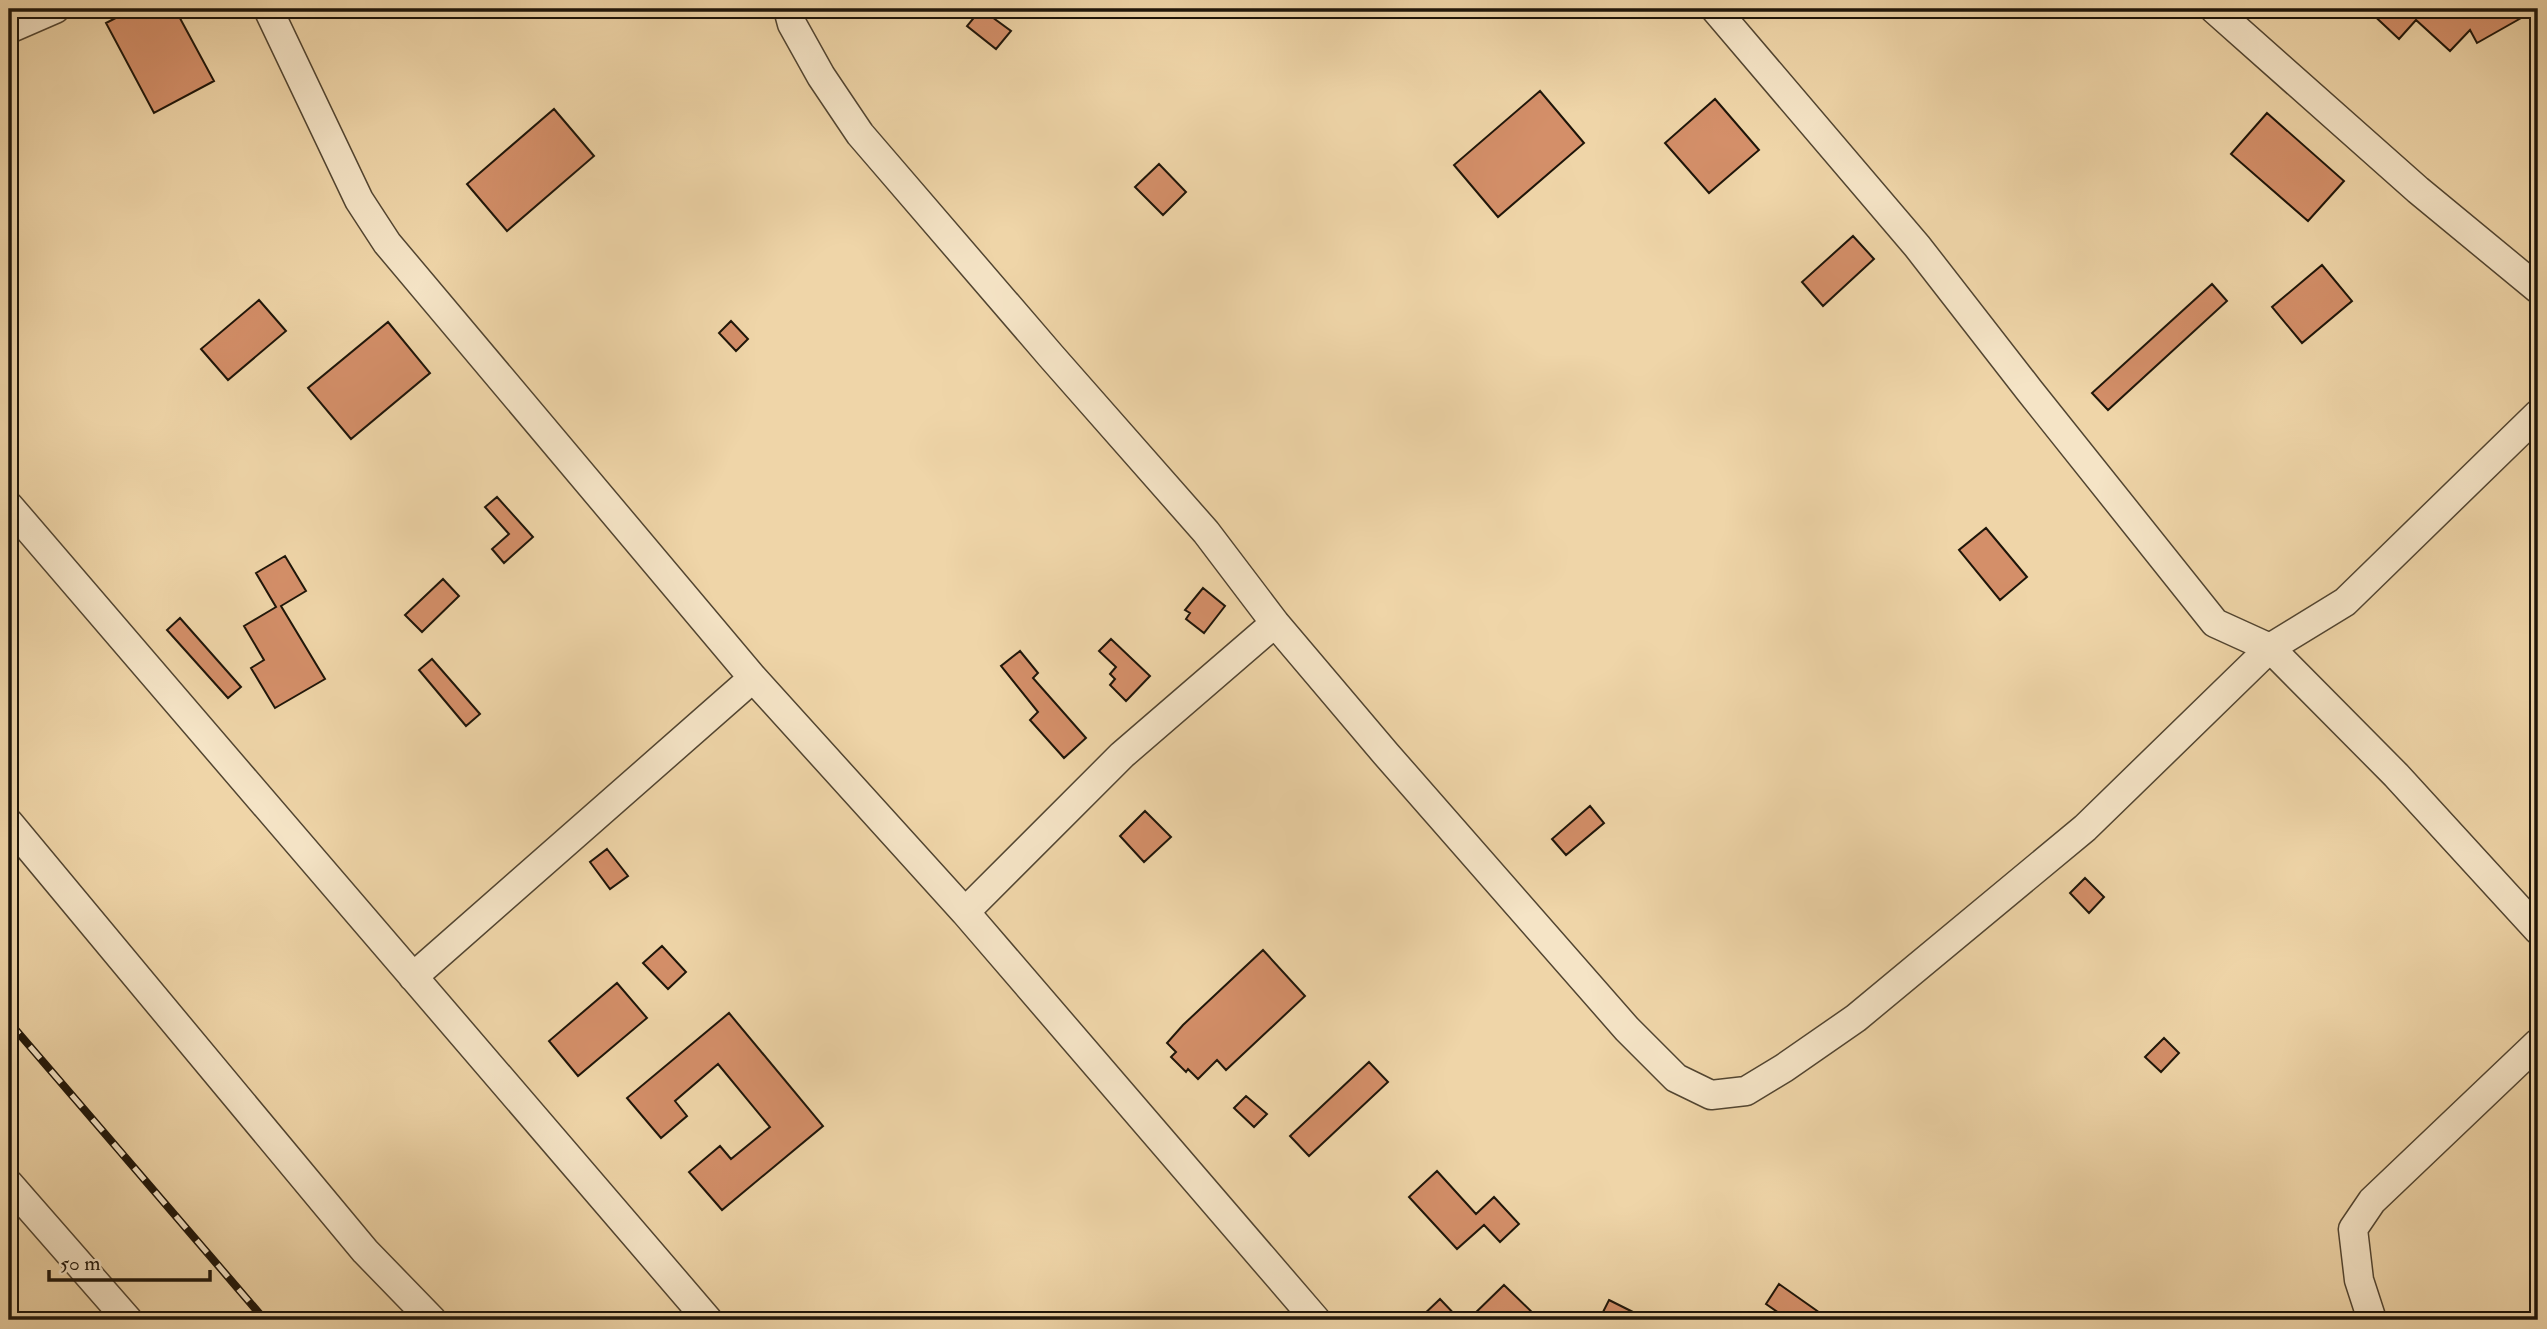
<svg xmlns="http://www.w3.org/2000/svg" width="2547" height="1329" font-family="'IM FELL Double Pica',serif">
  <style>
    .building { fill: #d48f69; stroke: #1e1509; stroke-width: 2 }
    .lines { fill: none; stroke-linecap: round; stroke-linejoin: round }
    .minor-casing { stroke: #524531; stroke-width: 31 }
    .minor { stroke: #f5e4c6; stroke-width: 28 }
    .rail-casing { stroke: #1e1509; stroke-width: 8 }
    .rail { stroke: #f5e4c6; stroke-width: 5; stroke-dasharray: 16; stroke-linecap: butt }
  </style>
  <rect width="100%" height="100%" fill="#efd5a8"/>
  <filter id="stains"><feTurbulence type="fractalNoise" baseFrequency=".00286" numOctaves="4"/><feColorMatrix values="0 0 0 0 .2 0 0 0 0 .09 0 0 0 0 .02 0 0 0 .5 -.17"/></filter>
  <radialGradient id="worn" r=".72"><stop offset=".6" stop-color="#630" stop-opacity="0"/><stop offset="1" stop-color="#630" stop-opacity=".3"/></radialGradient>
  <!-- building -->
  <path class="building" d="M133,9H175L214,81L154,113L106,23Z
    M981,9L1011,31L996,49L967,26Z
    M2367,9H2537L2477,43L2470,30L2450,51L2416,20L2399,39Z
    M1540,91L1584,143L1498,217L1454,165Z
    M1715,99L1759,150L1709,193L1665,143Z
    M554,109L594,156L507,231L467,184Z
    M2267,113L2344,181L2308,221L2231,154Z
    M1159,164L1186,192L1163,215L1135,187Z
    M1853,236L1874,259L1823,306L1802,282Z
    M2322,265L2352,301L2302,343L2272,307Z
    M2212,284L2227,301L2108,410L2092,393Z
    M259,300L286,331L228,380L201,349Z
    M731,321L748,339L736,351L719,333Z
    M388,322L430,373L351,439L308,388Z
    M497,497L533,537L504,563L492,549L509,534L485,507Z
    M1986,528L2027,577L2000,600L1959,550Z
    M285,556L306,591L281,606L325,679L275,708L251,668L264,660L244,626L276,607L256,573Z
    M443,579L459,596L422,632L405,615Z
    M1203,588L1225,606L1204,633L1186,619L1190,613L1185,610Z
    M180,618L241,687L228,698L167,630Z
    M1111,639L1150,676L1126,701L1110,685L1115,679L1110,674L1116,667L1099,651Z
    M1020,651L1038,673L1033,678L1086,738L1064,758L1030,720L1038,712L1001,666Z
    M432,659L480,714L466,726L419,670Z
    M1590,806L1604,823L1566,855L1552,839Z
    M1145,811L1171,837L1144,862L1120,836Z
    M607,849L628,876L610,889L590,862Z
    M2085,878L2104,897L2089,913L2070,893Z
    M662,946L686,972L668,989L643,963Z
    M1263,950L1305,996L1226,1070L1217,1060L1198,1079L1188,1069L1186,1072L1171,1057L1176,1052L1167,1043L1183,1025Z
    M617,983L647,1018L578,1076L549,1041Z
    M729,1013L823,1126L722,1210L689,1172L720,1146L731,1159L770,1127L718,1064L675,1101L687,1116L661,1138L627,1098Z
    M2164,1038L2179,1053L2161,1072L2145,1057Z
    M1369,1062L1388,1082L1309,1156L1290,1136Z
    M1246,1096L1267,1114L1254,1127L1234,1108Z
    M1437,1171L1476,1214L1494,1197L1519,1224L1500,1242L1484,1225L1457,1249L1409,1197Z
    M1779,1284L1830,1320H1789L1766,1304Z
    M1504,1285L1540,1320H1468Z
    M1440,1299L1460,1320H1418Z
    M1609,1300L1649,1320H1599Z"/>
  <g class="lines">
    <!-- minor casing -->
    <g class="minor-casing">
      <path id="minor" d="M268,9L359,200L387,243L753,678L965,912L1316,1320
        M788,9L792,24L821,76L860,134L1051,356L1206,532L1275,623L1386,754L1627,1029L1676,1078L1711,1095L1746,1091L1784,1068L1856,1018L2085,828L2270,648L2345,602L2538,414
        M1715,9L1917,246L2029,390L2215,623L2270,648L2396,775L2538,930
        M2214,9L2418,190L2538,289
        M9,29L55,9
        M9,506L708,1320
        M9,823L365,1251L432,1320
        M965,912L1122,755L1275,623
        M413,977L753,678
        M9,1184L128,1320
        M2372,1320L2359,1280L2353,1229L2372,1201L2538,1043"/>
    </g>
    <!-- minor -->
    <use href="#minor" class="minor"/>
    <!-- rail casing -->
    <g class="rail-casing">
      <path id="rail" d="M9,1022L265,1320"/>
    </g>
    <!-- rail -->
    <use href="#rail" class="rail"/>
  </g>
  <!-- margin -->
  <rect width="2547" height="1329" fill="none" stroke="#efd5a8" stroke-width="35"/>
  <rect x="10" y="10" width="2526" height="1308" fill="none" stroke="#1e1509" stroke-width="3.5"/>
  <rect x="18" y="18" width="2512" height="1294" fill="none" stroke="#1e1509" stroke-width="2"/>
  <!-- scale -->
  <path d="M49 1270v10h161v-10" fill="none" stroke="#1e1509" stroke-width="3.5"/>
  <text x="60" y="1270" font-size="21" fill="#1e1509" stroke="#f5e4c6" stroke-width="5" paint-order="stroke">50 m</text>
  <rect width="100%" height="100%" filter="url(#stains)"/>
  <rect width="100%" height="100%" fill="url(#worn)"/>
</svg>
